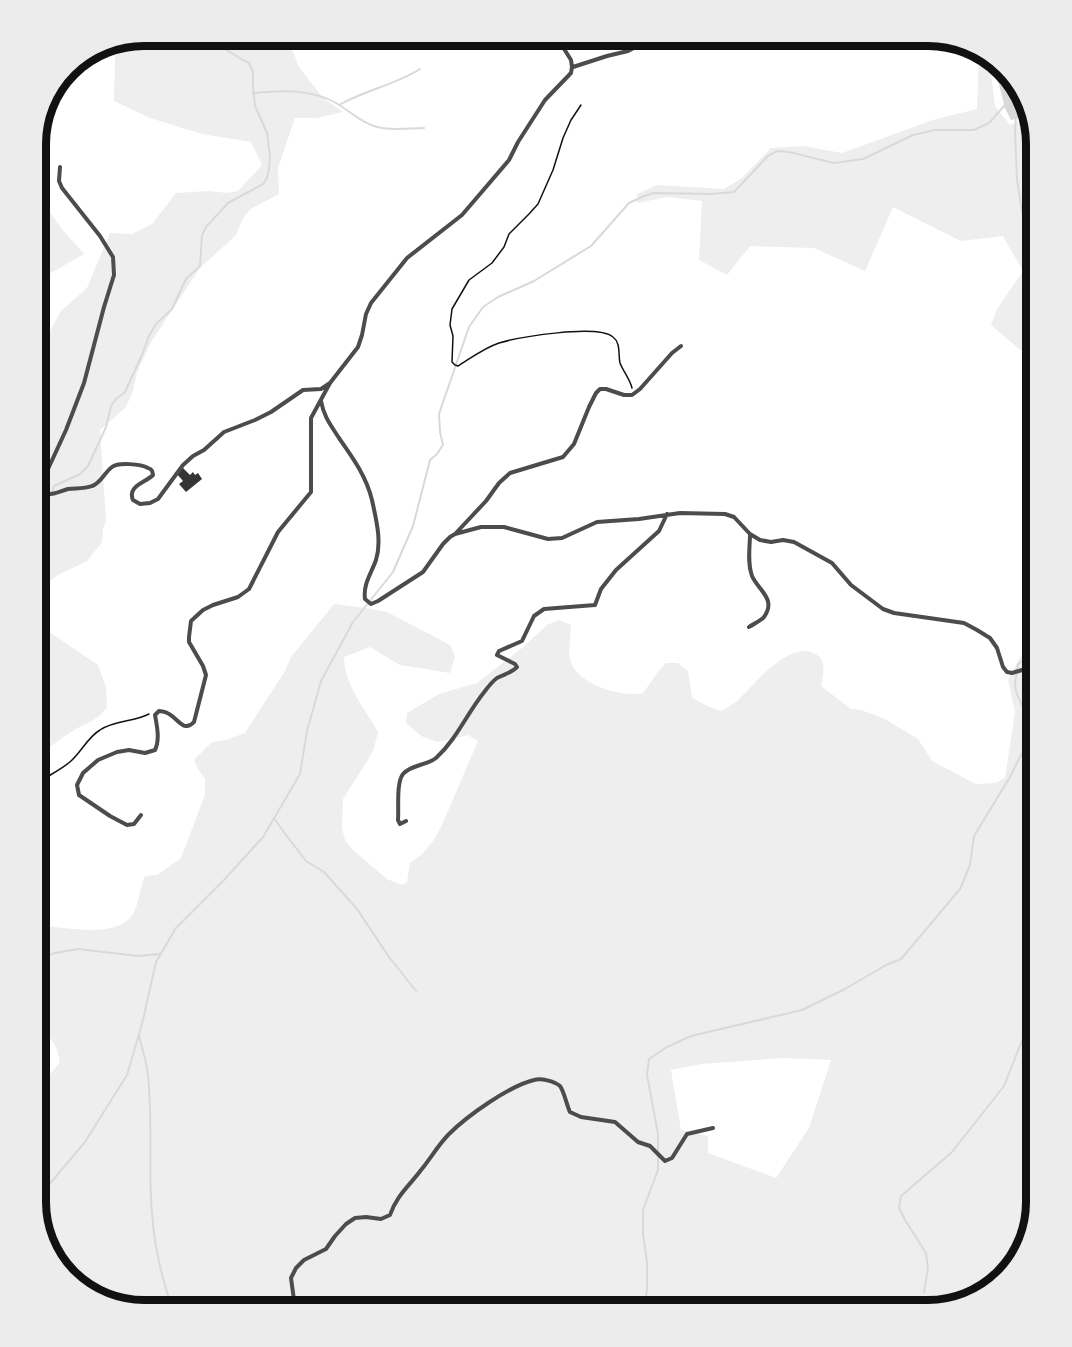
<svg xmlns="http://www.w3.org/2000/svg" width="1072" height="1347" font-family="Karla,sans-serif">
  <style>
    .green { fill: #eee; fill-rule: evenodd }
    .water { fill: #d9d9d9 }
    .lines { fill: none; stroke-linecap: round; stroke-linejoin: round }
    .stream { stroke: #d9d9d9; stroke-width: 2 }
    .building { fill: #353535 }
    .path { stroke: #111; stroke-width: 1.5 }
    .minor { stroke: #4c4c4c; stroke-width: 4 }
    .rim { fill: none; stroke: #111; stroke-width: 8 }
  </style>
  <rect width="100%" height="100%" fill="#fff"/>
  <!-- green -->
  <path class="green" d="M144,36H287L299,67L323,98L343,112L316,118H295L278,168L279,194L251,209L243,218L236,235L200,268L151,342L137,372L133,391L126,407L100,430L106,521L103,529L102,542L87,561L58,575L40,588L36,597V370L40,357L49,333L61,311L87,288L110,233L132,234L152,224L176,193L209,191L227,193L238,191L262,165L251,142L202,134L150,118L114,101L115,57L112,48Z
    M979,50L991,59L990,64L995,106L1010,125L1028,118L1036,144V360L1019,349L991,325L997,309L1023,271L1003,236L961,241L893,207L865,271L814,248L750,246L727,275L699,260L702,201L668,197L637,203V194L657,185L724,189L742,178L771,148L803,146L842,153L933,120L977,109Z
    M36,193L62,229L84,254L42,278L36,279Z
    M334,604L366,608L387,612L450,645L455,656L450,673L400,665L370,647L344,657C344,684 365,709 378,732L374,748L369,758L343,799L342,828L345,840L354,851L387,879L402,885L407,882L410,863L422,854L433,841L442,825L478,741L468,735L437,742L421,736L406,723L407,713L439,694L477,683L522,648L547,625L559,620L571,625C571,633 568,652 570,659C575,684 621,698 643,693L658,672L666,663H678L688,671L692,698L707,706L721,711C726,708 732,705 737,701C754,685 791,637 817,655C827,662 823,676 821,686L851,709L861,710L883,718L918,739L932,761L976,784L996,783L1005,778L1015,712L1008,680L1019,659L1032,643L1036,641V1203L1025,1251L988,1293L928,1311H144L96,1300L54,1263L36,1203V1095L39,1088L60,1062C57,1047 54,1038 40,1031L36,1033V926C63,925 118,942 134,912C139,902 140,888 145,876L157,875L181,858L205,795V779L198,769L194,760L212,742L226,740L245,733L285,671L291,657ZM784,1058L831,1060L809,1128L776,1178L708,1153V1136L681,1130L671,1070L701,1064Z
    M36,620L48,631L98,665L106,687L107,707C98,720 89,722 76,729C62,738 48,747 36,759Z"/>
  <!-- water -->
  <path class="water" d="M993,61L1018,84L1026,111L1021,118L1011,120L1005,108Z"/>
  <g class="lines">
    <!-- stream -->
    <path class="stream" d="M253,93C282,90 311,89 336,103C350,111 361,123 377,127C392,131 409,128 424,128
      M339,105C365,90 395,85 420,69
      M1016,116L1015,132L1017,180L1025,230L1036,249
      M36,515L52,493L54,486L80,474L88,466L106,427L111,406L116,399L125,392L142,355L149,336L156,324L172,309L186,279L200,266L202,235L206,227L228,203L263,184L267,178L269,169L270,157L267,133L255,106L253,87V72L249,63L245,61L226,50C223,46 225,40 227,36
      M274,818L283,831L306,861L324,872L357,909L389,957L416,991
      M36,960L55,953L78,949L138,956L160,954
      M139,1036C142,1049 147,1062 148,1076C153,1121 148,1167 152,1213C154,1247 162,1279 173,1311
      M36,1200L85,1142L127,1075L142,1024L156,962L176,928L224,880L263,837L300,774L307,731L321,681L353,622L393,572L413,526L430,460L437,454L443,445L440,432L439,414L469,327L483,307L498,297L534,281L591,246L629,203L644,196L654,193L710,194L734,192L768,156L777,151L789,152L834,163L863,159L913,135L935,130H974L989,123L1005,105
      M924,1292L928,1269L926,1253L905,1220L899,1208L901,1196L952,1152L1004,1086L1023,1038L1036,1020
      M644,1311L647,1290V1262L643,1234V1210L658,1170V1134L647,1075L649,1059L667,1047L691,1036L802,1010L845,989L886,965L901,959L960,889L970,865L974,836L1010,777L1024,749L1027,716L1016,692L1015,683L1018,664L1036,652"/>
  </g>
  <!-- building -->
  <path class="building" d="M183,468L190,475L193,472L195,475L198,473L202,479L186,492L179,484L183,481L177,474Z"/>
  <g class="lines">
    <!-- path -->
    <path class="path" d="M581,105L571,120L563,138L553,170L538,204L529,214L509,234L504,247L492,263L469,280L452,309L450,325L453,336L452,362L455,365L458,366C471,358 484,348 499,343C519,337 597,324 613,337C621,343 618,354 620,363C623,371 630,379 632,388
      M36,784C47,776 61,770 71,761C82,751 88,737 100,730C115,720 134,722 149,714"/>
    <!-- minor -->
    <path class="minor" d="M573,67L607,56L628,51L645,42L648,36
      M60,167L59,181L62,188L100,236L113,257L114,275L104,307L84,383L66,430L42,482V487L46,494C54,495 60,491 68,489C76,488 84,489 92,486C101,483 104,473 112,467C118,462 141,464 148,468C153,470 152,471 153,475C145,483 127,486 133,500L140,504L150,503L158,499L183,465L193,456L204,450L224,432L255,420L271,412L303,390L321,389L330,383
      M321,401C324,417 330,424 339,438C353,458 366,476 372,500C376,519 382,541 376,560C371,574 363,584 365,599L371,604L378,601L423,572L443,544L450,537L455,534L481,527H504L548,539L562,538L597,522L639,519L680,513L725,514L734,517L750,534L760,540L771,542L783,540L794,542L832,563L851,585L883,609L894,613L964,623L977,630L990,638L997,648L1003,667L1007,672L1012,673L1022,670L1036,663
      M456,533L486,501L499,483L510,473L563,457L574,444L589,407L596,393L600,389H606L624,395H632L640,389L672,353L681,346
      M749,627C753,624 761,621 764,617C777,599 758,590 752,576C747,563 750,547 750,534
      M141,815L134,824L127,825L110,816L79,795L77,785L83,773L98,760L117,752L129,750L145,753L155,750C160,740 157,726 155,715L159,711C164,712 165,711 169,714C178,719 184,733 194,722L206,675L203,666L189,642V637L191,621L203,610L213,605L238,597L249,589L278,532L311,492V418L330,383L358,347L362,335L366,314L371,303L407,258L462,215L509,160L518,142L545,100L571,73L572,67L571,60L556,36
      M406,821L400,824L398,820C399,808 396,783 403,774C412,764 426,766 436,758C457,739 467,713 485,691C488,687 493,681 497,678C504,674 512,673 517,667L515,664L497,655L499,651L522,641L534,616L544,609L595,605L601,589L616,570L659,531L667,514
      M293,1311L294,1300L291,1278L296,1268L304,1260L326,1249L335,1236L346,1224L355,1218L366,1217L381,1219L390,1215C396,1196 410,1185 421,1170C431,1158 438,1145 449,1134C467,1116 509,1086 534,1080C541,1078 554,1081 560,1086C564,1091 567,1106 570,1112L581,1117L615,1122L638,1142L650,1146L665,1161L672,1158L687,1134L713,1128"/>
  </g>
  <!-- crop -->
  <path d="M0 0H1072V1347H0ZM144 46H928A98 98 0 0 1 1026 144V1202A98 98 0 0 1 928 1300H144A98 98 0 0 1 46 1202V144A98 98 0 0 1 144 46Z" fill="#ececec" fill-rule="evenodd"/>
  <path class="rim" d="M144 46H928A98 98 0 0 1 1026 144V1202A98 98 0 0 1 928 1300H144A98 98 0 0 1 46 1202V144A98 98 0 0 1 144 46Z"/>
</svg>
